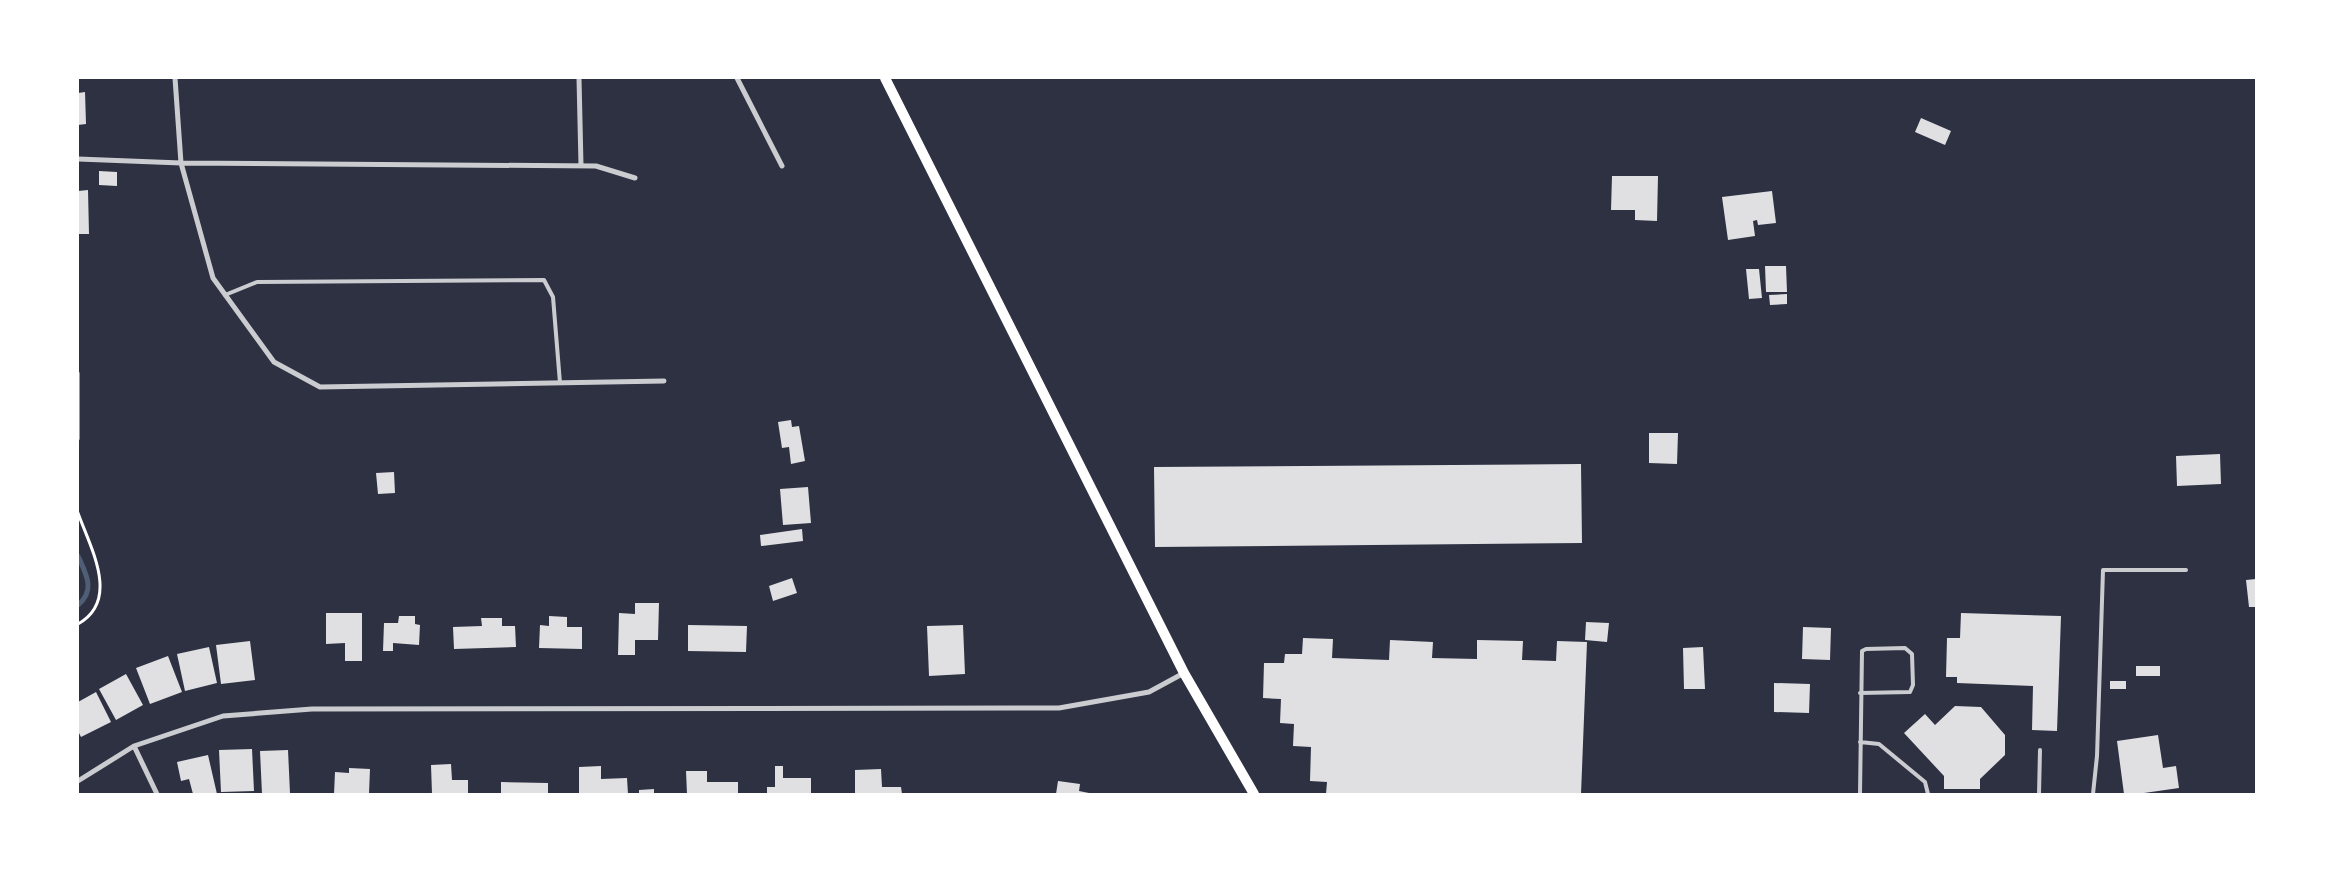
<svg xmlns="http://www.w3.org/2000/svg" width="2334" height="872" font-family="Lato,sans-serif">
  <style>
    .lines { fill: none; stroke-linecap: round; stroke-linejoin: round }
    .stream { stroke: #4f5d75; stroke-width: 5 }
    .building { fill: #e0e0e3 }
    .path { stroke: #fff; stroke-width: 3 }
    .service { stroke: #caccd0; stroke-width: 4 }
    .minor { stroke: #caccd0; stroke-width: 5 }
    .secondary { stroke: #fff; stroke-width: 10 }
  </style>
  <rect width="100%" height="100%" fill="#2d3142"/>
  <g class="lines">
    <!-- stream -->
    <path class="stream" d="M78,556C86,574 96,590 78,605"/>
  </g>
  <!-- building -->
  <path class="building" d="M85,92L86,124L78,125V93Z
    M1921,118L1951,131L1945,145L1915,132Z
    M99,171L117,172V186L99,185Z
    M1612,176H1658L1657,221L1635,220V210H1611Z
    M88,190L89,234H78V191Z
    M1772,191L1776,223L1758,225L1757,220L1753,221L1755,236L1728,240L1722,197Z
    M1765,266H1786L1787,292H1766Z
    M1746,269H1759L1762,298L1749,299Z
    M1787,294V304L1770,305L1769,295Z
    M791,420L792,427L799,426L805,461L791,464L789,447L782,448L778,422Z
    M1649,433H1678L1677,464L1649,463Z
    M2220,454L2221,484L2177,486L2176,456Z
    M1581,464L1582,543L1155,547L1154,467Z
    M394,472L395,493L378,494L376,473Z
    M808,487L811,523L783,525L780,489Z
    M802,529L803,541L761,546L760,535Z
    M792,578L797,593L773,601L769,586Z
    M2256,579V607H2249L2246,580Z
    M635,603H659L658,640H635V655H618L619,613L635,614Z
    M326,613H362V661H345V643L326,644Z
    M1961,613L2061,616L2057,731L2032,730L2033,686L1957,683V677H1946L1947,638H1960Z
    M399,616H415V624L420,625L419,645L393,643V651H383L384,623H398Z
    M549,616L567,617V627H582V649L539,648L540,625L549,626Z
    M481,618H502V626H515L516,647L454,649L453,627L482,626Z
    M1586,622L1609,623L1607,642L1585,640Z
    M688,625L747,626L746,652L688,651Z
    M963,625L965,674L929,676L927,626Z
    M1803,627L1831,628L1830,660L1802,659Z
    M1303,638L1333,639L1332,658L1389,660L1390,640L1433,642L1432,658L1477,659V640L1523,641L1522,660L1556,661L1557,641L1587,642L1581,794H1326L1327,782L1310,781L1311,747L1293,746L1294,724L1280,723L1281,699L1263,698L1264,663H1284L1285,654H1302Z
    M250,641L255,680L221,684L216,645Z
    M209,647L217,683L185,691L177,654Z
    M1703,647L1705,689H1684L1683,648Z
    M168,656L182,692L150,704L136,668Z
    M2136,666H2160V676H2136Z
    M126,674L143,705L116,720L99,689Z
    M2110,681H2126V689H2110Z
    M1774,683L1810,684L1809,713L1774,712Z
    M96,692L111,722L81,737L78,731V702Z
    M1955,706L1981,707L2005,735V755L1980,779V789H1944V776L1904,733L1925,714L1935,725Z
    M2158,735L2163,768L2176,766L2179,788L2144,793L2145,794H2124L2117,741Z
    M252,749L254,791L221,792L219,750Z
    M288,750L290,793L262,794L260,751Z
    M208,755L217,794H193L189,779L181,781L177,762Z
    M451,764L452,780H468V794H432L431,765Z
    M601,766V779L627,778L628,794H579V767Z
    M775,766H783V778H811V794H767V787H775Z
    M349,768L370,769L369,794H334L335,772L349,773Z
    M881,769L882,787H901L902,794H855V770Z
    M686,771H707V782H738V794H687Z
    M1058,781L1080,784L1079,791L1089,793V794H1056Z
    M501,782L548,783V794H501Z
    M654,789V794H639V790Z"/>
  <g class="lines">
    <!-- path -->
    <path class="path" d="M78,373V439
      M78,513C90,547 121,600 78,624"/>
    <!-- service -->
    <path class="service" d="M225,295L257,282L544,280L553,297L560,383
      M1860,742L1879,744L1925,782L1928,794
      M1860,794L1862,651L1866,649L1905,648L1912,654L1913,685L1910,692L1860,693
      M2039,794L2040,750
      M2093,794L2097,756L2103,570H2186"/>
    <!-- minor -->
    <path class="minor" d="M175,78L181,163L213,278L274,362L320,387L664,381
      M579,78L581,165
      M737,78L782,166
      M78,159L181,163L596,166L635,178
      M134,746L157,794
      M78,781L134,746L223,716L312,709L1059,708L1149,692L1184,673"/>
    <!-- secondary -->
    <path class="secondary" d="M885,78L1184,673L1254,794"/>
  </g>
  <!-- border -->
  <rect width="2334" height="872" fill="none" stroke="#ffffff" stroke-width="158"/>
</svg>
